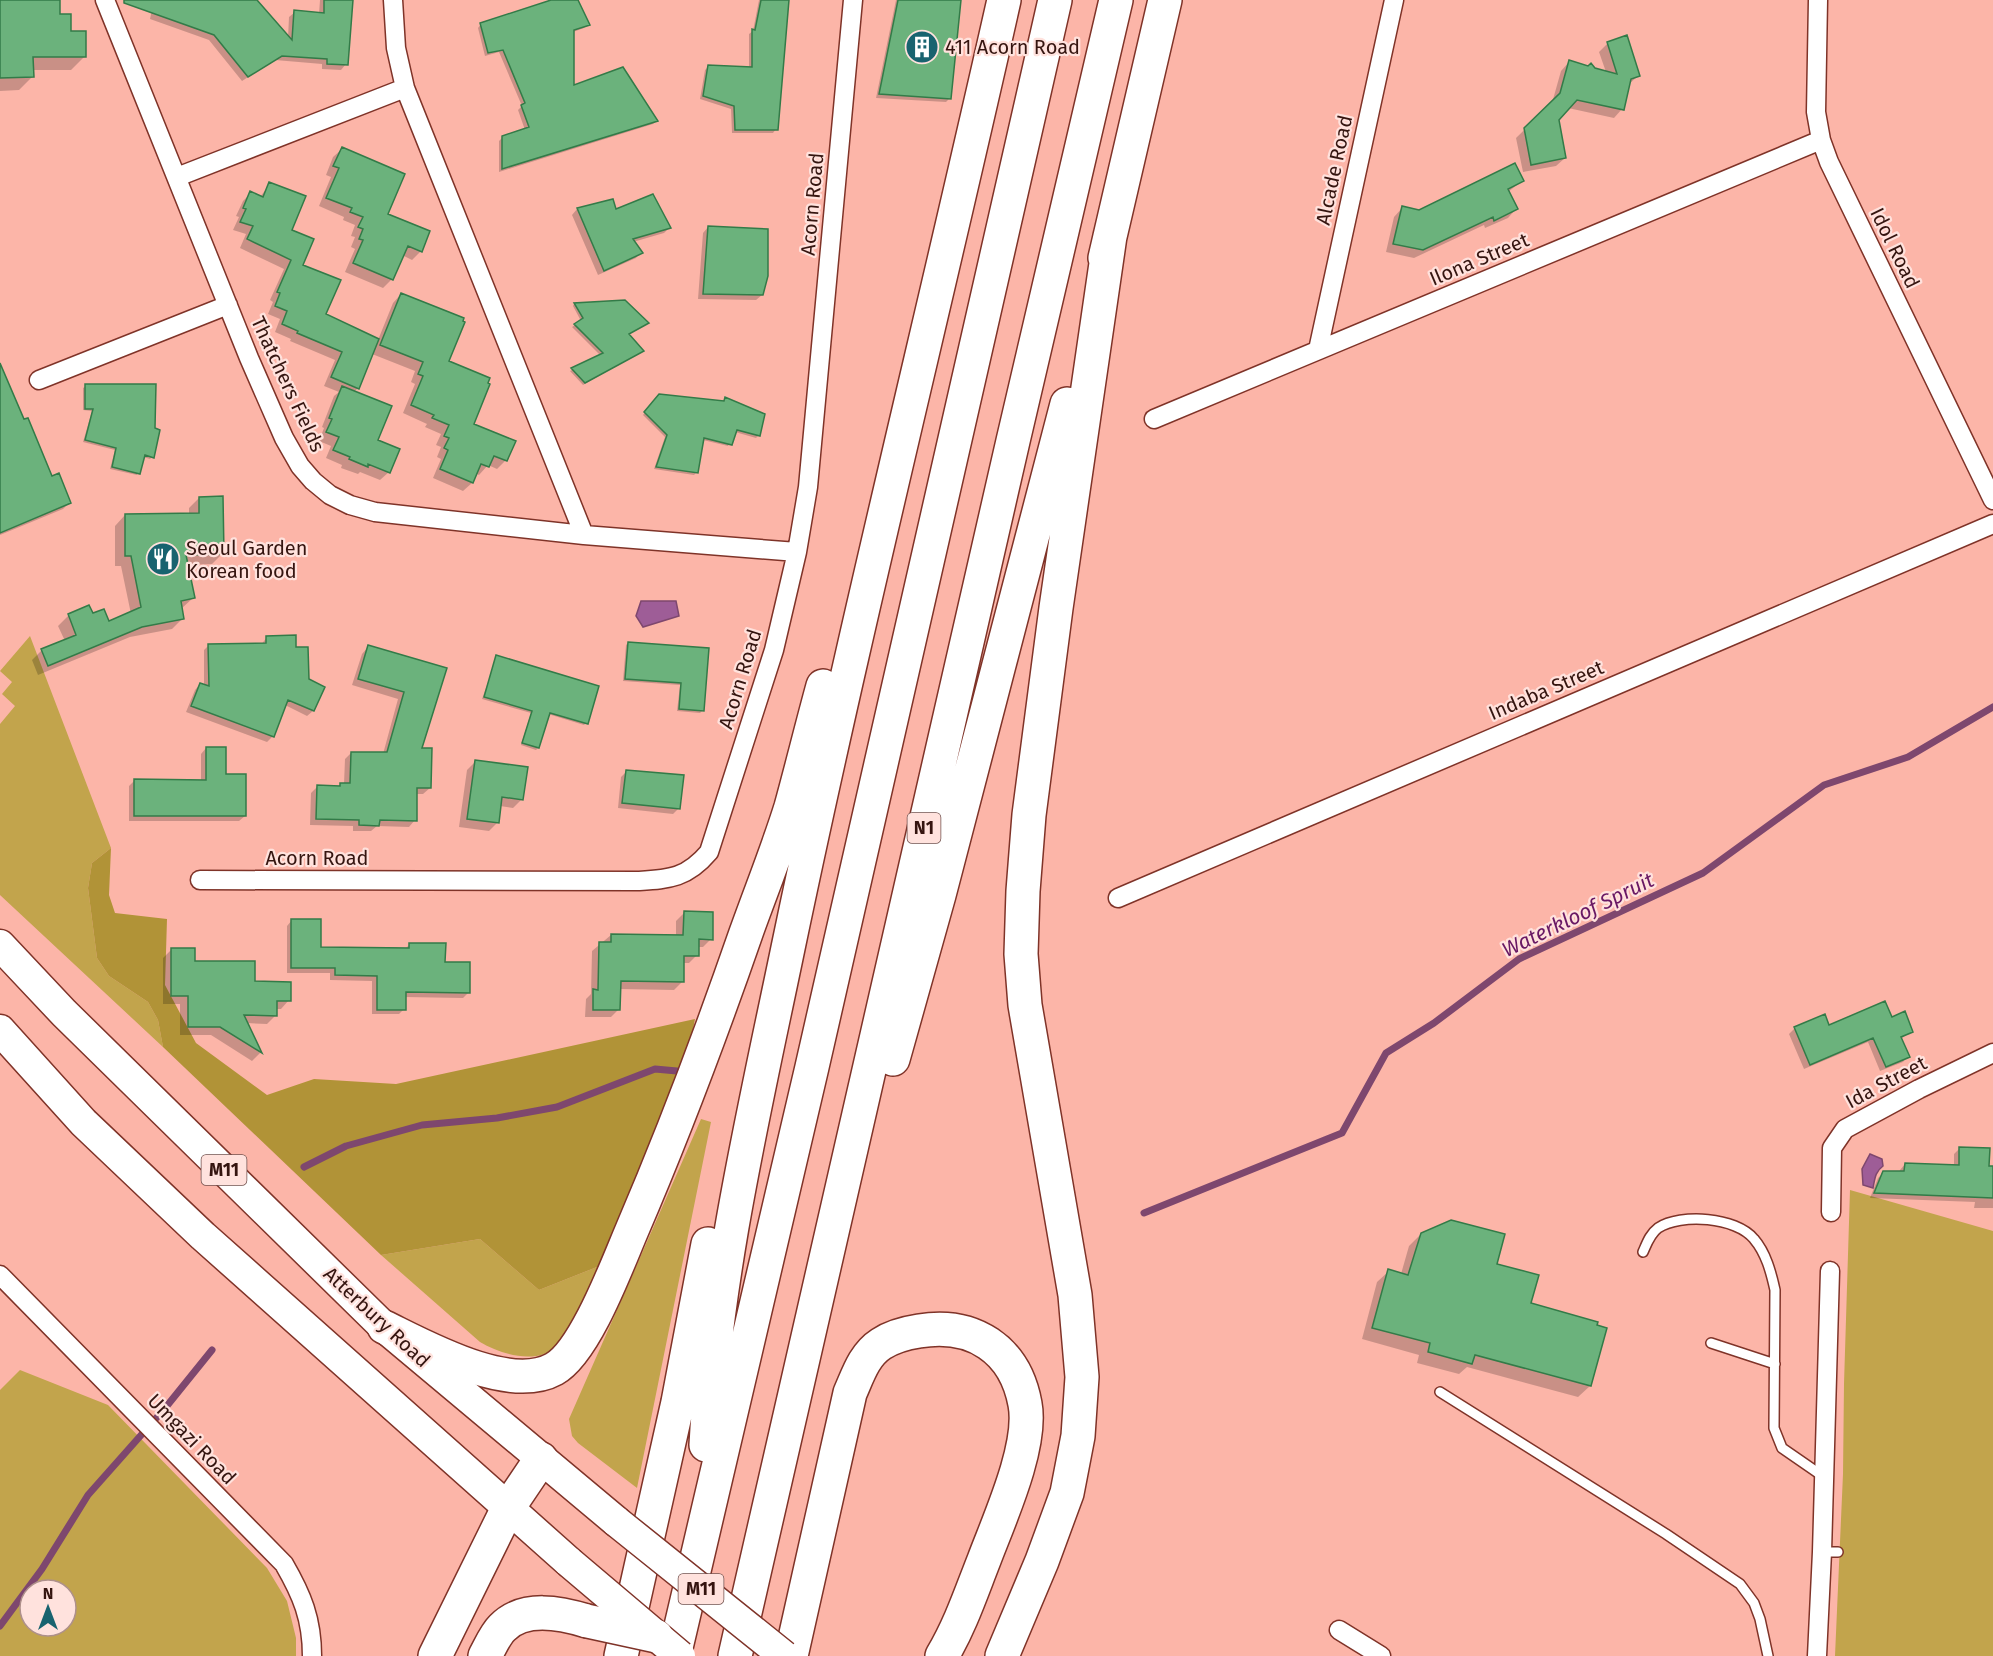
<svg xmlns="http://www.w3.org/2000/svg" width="1993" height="1656" font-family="'Fira Sans',sans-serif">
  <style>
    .green { fill: #c2a44c; fill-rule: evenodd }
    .forest { fill: #b19337 }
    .water { fill: #9e5d97; stroke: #7e476e; stroke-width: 1.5 }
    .shadow { fill: #0003 }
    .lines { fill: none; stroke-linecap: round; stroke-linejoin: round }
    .stream { stroke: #7e476e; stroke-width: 7 }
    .building { fill: #6bb27c; stroke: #337b48; stroke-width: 1.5 }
    .service-casing { stroke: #7f3328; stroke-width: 12 }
    .minor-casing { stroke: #7f3328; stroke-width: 21 }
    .primary-casing { stroke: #7f3328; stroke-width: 33 }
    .motorway-casing { stroke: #7f3328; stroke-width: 36 }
    .service { stroke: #fff; stroke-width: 9 }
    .minor { stroke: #fff; stroke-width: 18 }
    .primary { stroke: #fff; stroke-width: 30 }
    .motorway { stroke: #fff; stroke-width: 33 }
    .primary-bridge-casing { stroke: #7f3328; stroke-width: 33; stroke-linecap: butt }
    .motorway-bridge-casing { stroke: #7f3328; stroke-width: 36; stroke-linecap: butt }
    .primary-bridge { stroke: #fff; stroke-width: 30 }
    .motorway-bridge { stroke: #fff; stroke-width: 33 }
    .labels { text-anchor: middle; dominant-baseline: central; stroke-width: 4.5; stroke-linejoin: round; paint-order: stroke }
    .shield { fill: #ffe2dd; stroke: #72524e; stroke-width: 1.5 }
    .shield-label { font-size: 18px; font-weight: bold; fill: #351510 }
    .poi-label { font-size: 20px; fill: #351510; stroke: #ffe2dd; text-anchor: start }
    .street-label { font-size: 20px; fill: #351510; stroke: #ffe2dd }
    .water-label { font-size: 21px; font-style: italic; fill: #691864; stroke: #ffe2dd }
  </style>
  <rect width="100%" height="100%" fill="#fcb5a8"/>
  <!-- green -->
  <path class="green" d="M30,636L111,848L92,863L88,888L97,958L109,976L148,1002L158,1020L163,1047L0,895V724L15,706L2,694L12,682L0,671Z
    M701,1119L711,1122L637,1488L578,1443L572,1436L569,1419Z
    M1850,1190L1993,1231V1656H1835L1843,1474L1844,1384Z
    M480,1239L539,1290L602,1265C593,1285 574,1333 559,1346C537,1365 502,1355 480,1342L381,1255Z
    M20,1370L108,1405L267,1568L287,1601L296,1638V1656H0V1390ZM30,1590H66V1626H30Z"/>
  <!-- forest -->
  <path class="forest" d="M111,848L109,895L115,913L167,919L165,985L196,1043L267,1095L314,1079L396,1084L695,1019L684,1078L602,1265L539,1290L480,1239L381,1255L163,1047L158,1020L148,1002L109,976L97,958L88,888L92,863Z"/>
  <!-- water -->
  <path class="water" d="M641,601H676L679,616L643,627L636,616Z
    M1870,1154L1882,1159L1883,1166C1875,1172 1875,1178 1873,1188L1863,1185L1862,1169Z"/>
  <!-- shadow -->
  <path class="shadow" d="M0,0H58V15L85,56L71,70H32L33,76L19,90L0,91Z
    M154,0H255L288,38L289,17L295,12L319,14L320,0H351L346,64L341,70L322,69V64L275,60L242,81L209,40L150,19Z
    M556,0H576L588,24L584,28L573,32V87L656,121L653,124L499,172V141L503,137L525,130L518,110L522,106L499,52L485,56L478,28L481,24Z
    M759,0H789L786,16L776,129L773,133H732L731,109L700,99L705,70L708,67L749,68V34L753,31Z
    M896,0H960L950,98L946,102L876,98Z
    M1608,43L1639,75L1628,85L1622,109L1614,118L1568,108L1558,119L1565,158L1556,166L1523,172L1516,138L1552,103L1561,71L1569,62L1606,72L1599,52Z
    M342,149L386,214L421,251L412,260L402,255L392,279L383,288L345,272L355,249L351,247L355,237L351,236L355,225L343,220L344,217L319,206L331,177L326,175L333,157Z
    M1522,181L1508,192L1516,209L1508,218L1485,228L1484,225L1414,258L1386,252L1394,217L1402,208L1419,211Z
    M270,184L291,231L301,266L324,315L378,340L393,303L401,294L447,362L472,424L506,460L497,469L488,465L479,475L477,474L472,483L463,491L433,478L441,459L437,457L441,447L436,445L441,434L425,427L427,424L403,413L415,384L411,382L415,371L372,354L358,388L354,392L389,472L380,480L360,472L358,474L341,468L342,465L326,458L331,446L319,441L324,428L322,427L334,396L339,392L324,386L335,360L290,341L291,339L275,332L280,319L268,314L273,302L270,300L284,269L240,248L246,234L233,230L239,217L236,216L243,201L251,193L260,197Z
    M612,201L616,211L669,228L664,233L633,242L641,252L636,258L598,275L572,215L577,209Z
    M708,227L762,295L756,300L698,299L703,233Z
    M625,301L628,334L642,351L583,385L570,371L601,356L572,327L581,321L573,306L574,304Z
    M0,378L51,478L70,502L63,509L0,535Z
    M86,386L152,457L150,459L143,457L137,475L110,469L115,450L83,442L92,411L83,410V388Z
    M657,398L723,402L726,399L763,415L758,436L756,438L735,432L728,446L703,440L696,473L694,475L654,469L665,437L643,415Z
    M199,498L222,554L212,564L186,565L193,598L181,609L183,618L172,629L130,637L38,675L32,660L42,650L65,641L58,626L68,616L88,607L92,615L108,623L131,614L121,566H115V526L125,515L189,514V508Z
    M267,637L295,649L307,680L323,687L313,711L307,716L285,705L273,736L267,742L186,712L195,690L200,684L204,686V650L209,645H261Z
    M628,643L707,649L703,710L700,713L677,711L680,685L623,681L626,645Z
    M368,647L446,669L419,750L430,788L423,794H416L415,820L409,827L377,826L371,831H353V826L310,825L311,793L317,787L337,788L341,784H344L345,759L351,753L383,754L398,699L352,685L362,654Z
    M497,657L586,723L584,725L548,714L538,748L536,750L521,745L531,713L482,699Z
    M206,748L224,776L245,816L239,821H129V786L134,781H201V754Z
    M475,762L522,799L513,808L500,806L497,823L489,831L459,827L467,770Z
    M626,772L679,808L673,814L618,808L621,777Z
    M684,913L711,939L703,947H698L697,955L689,963H682V982L674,990L619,989V1009L611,1017H585L586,999L591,994L592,951L611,935L676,936V921Z
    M292,920L320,948L405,949L410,944L444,963L469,992L463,998L404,997V1009L399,1014H372V981L330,980V973H287V926Z
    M172,949L193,962L254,982L289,1000L281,1009H276V1015L267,1024L246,1023L260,1053L252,1061L211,1035H180V1004H163V958Z
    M1824,1016L1828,1027L1891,1019L1911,1031L1901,1039L1908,1056L1903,1062L1880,1071L1868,1042L1804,1069L1789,1034L1794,1029Z
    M1960,1148L1987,1168H1993V1208H1974L1975,1202L1870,1198L1878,1178L1884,1172L1899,1173L1900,1170L1905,1164L1954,1166V1154Z
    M1421,1234L1495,1265L1529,1304L1590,1386L1578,1397L1467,1367L1459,1374L1417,1363L1419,1355L1362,1339L1377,1282L1389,1271L1401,1274L1409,1246Z"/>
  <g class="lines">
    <!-- stream -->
    <path class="stream" d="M304,1167L346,1146L422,1125L497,1118L557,1107L655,1069L677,1071
      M1144,1213L1342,1133L1386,1053L1434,1023L1519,959L1703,873L1824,785L1908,757L1993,707
      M0,1626L42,1569L88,1495L166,1407L212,1350"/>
  </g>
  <!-- building -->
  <path class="building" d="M0,0H60V14H71V31H86V57H33L34,77L0,78Z
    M124,0H257L292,40L294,10L324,13V0H353L348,65L327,64V59L282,56L248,77L214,35L124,3Z
    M551,0H578L590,25L574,30V85L623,67L658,121L502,169V136L529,127L521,105L525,103L503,50L488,53L480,23Z
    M761,0H789L778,130H735L734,106L703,96L708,65L752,67V29L755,30Z
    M898,0H961L951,99L879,94Z
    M1627,35L1640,76L1631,79L1624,110L1577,100L1559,120L1566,158L1531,165L1524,128L1560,93L1569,60L1588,66L1591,63L1595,68L1617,74L1607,42Z
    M342,147L405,174L388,214L430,231L422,252L408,246L393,280L353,263L363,240L359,239L363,229L358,227L363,217L350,212L352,208L326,198L339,168L333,166Z
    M1515,163L1524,181L1508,189L1518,209L1494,221L1493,217L1423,250L1393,244L1402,206L1419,210Z
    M269,182L306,196L292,230L314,239L303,265L341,280L326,314L379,339L359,389L331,377L342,352L297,333L298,331L282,324L287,311L275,306L280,293L277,292L291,260L247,239L253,226L240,222L246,209L243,208L250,191L263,197Z
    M653,194L671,228L633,239L643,253L604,271L577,208L613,199L616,209Z
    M708,226L768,229V276L763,295L703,294Z
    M401,293L464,318L463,321L465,322L449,361L490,378L488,383L490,384L474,424L516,441L507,461L494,456L489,467L481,464L473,483L440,469L448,450L444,448L449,438L444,436L449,425L432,418L434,415L411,405L423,376L418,374L423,362L380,345Z
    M625,300L649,323L629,334L644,351L585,383L571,368L603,353L574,324L583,318L574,303Z
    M0,363L24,419L28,418L52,476L59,473L71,503L0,533Z
    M85,384H156L155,428L160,430L154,458L145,455L140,474L112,467L116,448L85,440L93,409H85Z
    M342,386L392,406L378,440L400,449L390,473L368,464V467L349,459L350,457L333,450L339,437L326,432L332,419L329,418Z
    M659,394L724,401L725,397L765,414L760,436L737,430L732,445L704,438L698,473L656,467L667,435L644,412Z
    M223,496L224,554L186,555L195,598L181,601L184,619L142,627L48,666L41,649L76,635L68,614L89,605L93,613L104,609L109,621L141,607L131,556H125V514L199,513V497Z
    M296,635V647H308L309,679L325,687L314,711L288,700L274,737L191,706L200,683L209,686L208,644L266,643V636Z
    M628,642L709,648L704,711L679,709L681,683L625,679Z
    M368,645L447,668L422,748H432L431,788H417V821L380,820L379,826L359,825V820L316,819L317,785L340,786V783H350L351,752H387L404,692L358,679Z
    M496,655L599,686L588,724L550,713L539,748L522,743L532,711L484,697Z
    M206,747H226V774H246V816H134V779L206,780Z
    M475,760L528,767L523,800L502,797L499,823L467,819Z
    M626,770L684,775L680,809L622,803Z
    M684,911L713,912V940L699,939V956H684V982L621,981L620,1010H593V989L598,990L599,942H611V934L683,935Z
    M291,919H321V947L409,948V943H446L445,962H470V993L406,992V1010H377V976L335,975V968H291Z
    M171,948H195V961H255V981L291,982V1001H277V1016L244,1015L262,1053L220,1027H188V996H171Z
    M1885,1001L1892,1017L1905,1011L1913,1032L1901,1037L1910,1057L1886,1067L1873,1038L1810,1065L1794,1027L1825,1014L1829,1025Z
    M1959,1147L1990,1148L1989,1166H1993V1198L1874,1193L1883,1171H1904L1905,1163L1959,1165Z
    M1451,1220L1505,1234L1497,1264L1539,1275L1531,1303L1598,1322L1597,1325L1607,1328L1591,1386L1475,1355L1472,1364L1428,1352L1430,1343L1372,1328L1388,1269L1408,1275L1421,1233Z"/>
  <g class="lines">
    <!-- service casing -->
    <g class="service-casing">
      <path id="service" d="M1643,1252C1647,1243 1650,1234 1658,1228C1681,1213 1736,1217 1754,1239C1766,1253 1771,1272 1775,1290L1774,1428L1782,1448L1824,1477
        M1711,1343L1775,1364
        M1440,1392L1666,1534L1740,1584L1754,1603L1760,1619L1768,1656
        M1822,1552H1838"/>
    </g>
    <!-- minor casing -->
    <g class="minor-casing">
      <path id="minor" d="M105,0L249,358L284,438L300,466L313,481L330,495L350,505L375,512L584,535L797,552
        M393,0L396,48L405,88L584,535
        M1818,0L1816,112L1821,140L1829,162L1993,500
        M177,177L405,88
        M1318,350L1394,0
        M39,380L228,305
        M1154,419L1821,140
        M200,880L639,881C670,879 687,878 709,852L774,650L797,552L808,487L853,0
        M1118,898L1993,524
        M1831,1212L1832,1148L1845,1129L1919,1089L1993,1053
        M0,1275L284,1564C302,1595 312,1619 312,1656
        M1339,1630L1381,1656
        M1817,1656L1822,1552L1830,1271"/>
    </g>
    <!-- primary casing -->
    <g class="primary-casing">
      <path id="primary" d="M0,945L64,1013L384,1327L617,1522
        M0,1030L83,1122L203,1236L569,1562"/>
    </g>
    <!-- motorway casing -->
    <g class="motorway-casing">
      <path id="motorway" d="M1105,258L1165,0
        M893,1059L939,895L1067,404
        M384,1327C425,1347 509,1394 554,1369C585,1352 617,1265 632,1230C674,1132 711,1034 746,933C761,891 778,849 791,807C802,767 812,726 823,686
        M706,1445C715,1277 754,1112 788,948C854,631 933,316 1004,0
        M435,1656L508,1508L541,1459
        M485,1656C490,1647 495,1635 502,1628C524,1605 561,1613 587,1621
        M621,1656L678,1402L708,1244
        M674,1656L812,1067L1055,0
        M735,1656L1013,441L1116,0
        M791,1656L850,1393C858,1375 864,1355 881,1344C893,1336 906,1333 919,1331C973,1322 1015,1349 1025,1404C1033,1446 999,1520 984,1560C971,1593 960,1626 942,1656
        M1002,1656L1042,1561L1067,1493L1078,1436L1082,1377L1075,1295L1025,1005L1021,954L1023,891L1029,815L1056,608L1110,236"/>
    </g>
    <!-- service -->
    <use href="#service" class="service"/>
    <!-- minor -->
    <use href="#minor" class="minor"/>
    <!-- primary -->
    <use href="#primary" class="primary"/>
    <!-- motorway -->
    <use href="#motorway" class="motorway"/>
    <!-- primary-bridge casing -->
    <g class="primary-bridge-casing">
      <path id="primary-bridge" d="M617,1522L784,1656
        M569,1562L680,1656"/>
    </g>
    <!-- motorway-bridge casing -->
    <g class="motorway-bridge-casing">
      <path id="motorway-bridge" d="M587,1621L656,1636"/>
    </g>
    <!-- primary-bridge -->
    <use href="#primary-bridge" class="primary-bridge"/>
    <!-- motorway-bridge -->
    <use href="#motorway-bridge" class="motorway-bridge"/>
  </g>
  <!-- icons -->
  <defs>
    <g id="building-disc" transform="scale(1.725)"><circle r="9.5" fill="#18636f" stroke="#ffe2dd"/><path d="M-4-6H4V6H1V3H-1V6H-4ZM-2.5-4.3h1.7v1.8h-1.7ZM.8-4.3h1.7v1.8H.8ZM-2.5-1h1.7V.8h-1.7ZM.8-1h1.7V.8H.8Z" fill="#fff"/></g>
    <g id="restaurant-disc" transform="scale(1.725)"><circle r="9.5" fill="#18636f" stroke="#ffe2dd"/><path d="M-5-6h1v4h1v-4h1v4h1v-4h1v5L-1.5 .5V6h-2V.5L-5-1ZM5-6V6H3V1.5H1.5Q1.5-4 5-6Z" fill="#fff"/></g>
  </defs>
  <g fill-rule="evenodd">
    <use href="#building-disc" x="922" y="47"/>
    <use href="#restaurant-disc" x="163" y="559"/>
  </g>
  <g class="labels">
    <!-- shield labels -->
    <g class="shield">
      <rect x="907.5" y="813" width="33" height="30" rx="4.5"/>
      <rect x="201.5" y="1155" width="45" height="30" rx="4.5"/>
      <rect x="678.5" y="1574" width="45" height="30" rx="4.5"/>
    </g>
    <g class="shield-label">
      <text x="924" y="828">N1</text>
      <text x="224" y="1170">M11</text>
      <text x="701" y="1589">M11</text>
    </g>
    <!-- poi labels -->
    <g class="poi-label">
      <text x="945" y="47">411 Acorn Road</text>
      <text x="186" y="548">Seoul Garden<tspan x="186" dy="23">Korean food</tspan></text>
    </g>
    <!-- street labels -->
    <g class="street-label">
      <text transform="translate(1334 170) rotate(-78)">Alcade Road</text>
      <text transform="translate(812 204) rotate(-85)">Acorn Road</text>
      <text transform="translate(1895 248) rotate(64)">Idol Road</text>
      <text transform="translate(1479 259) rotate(-23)">Ilona Street</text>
      <text transform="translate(288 384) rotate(65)">Thatchers Fields</text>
      <text transform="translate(740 679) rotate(-73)">Acorn Road</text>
      <text transform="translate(1546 690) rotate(-23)">Indaba Street</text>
      <text x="317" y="858">Acorn Road</text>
      <text transform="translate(1886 1082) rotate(-28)">Ida Street</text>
      <text transform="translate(377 1317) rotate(43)">Atterbury Road</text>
      <text transform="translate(192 1439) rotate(46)">Umgazi Road</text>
    </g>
    <!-- water labels -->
    <g class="water-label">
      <text transform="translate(1578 915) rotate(-26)">Waterkloof Spruit</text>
    </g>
  </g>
  <!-- north arrow -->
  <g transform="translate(48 1608)"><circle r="28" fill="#ffe2dd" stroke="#ae908b" stroke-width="1.5"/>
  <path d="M0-4.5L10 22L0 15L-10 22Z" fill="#18636f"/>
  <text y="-9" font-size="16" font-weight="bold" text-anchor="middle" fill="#351510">N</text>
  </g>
</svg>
